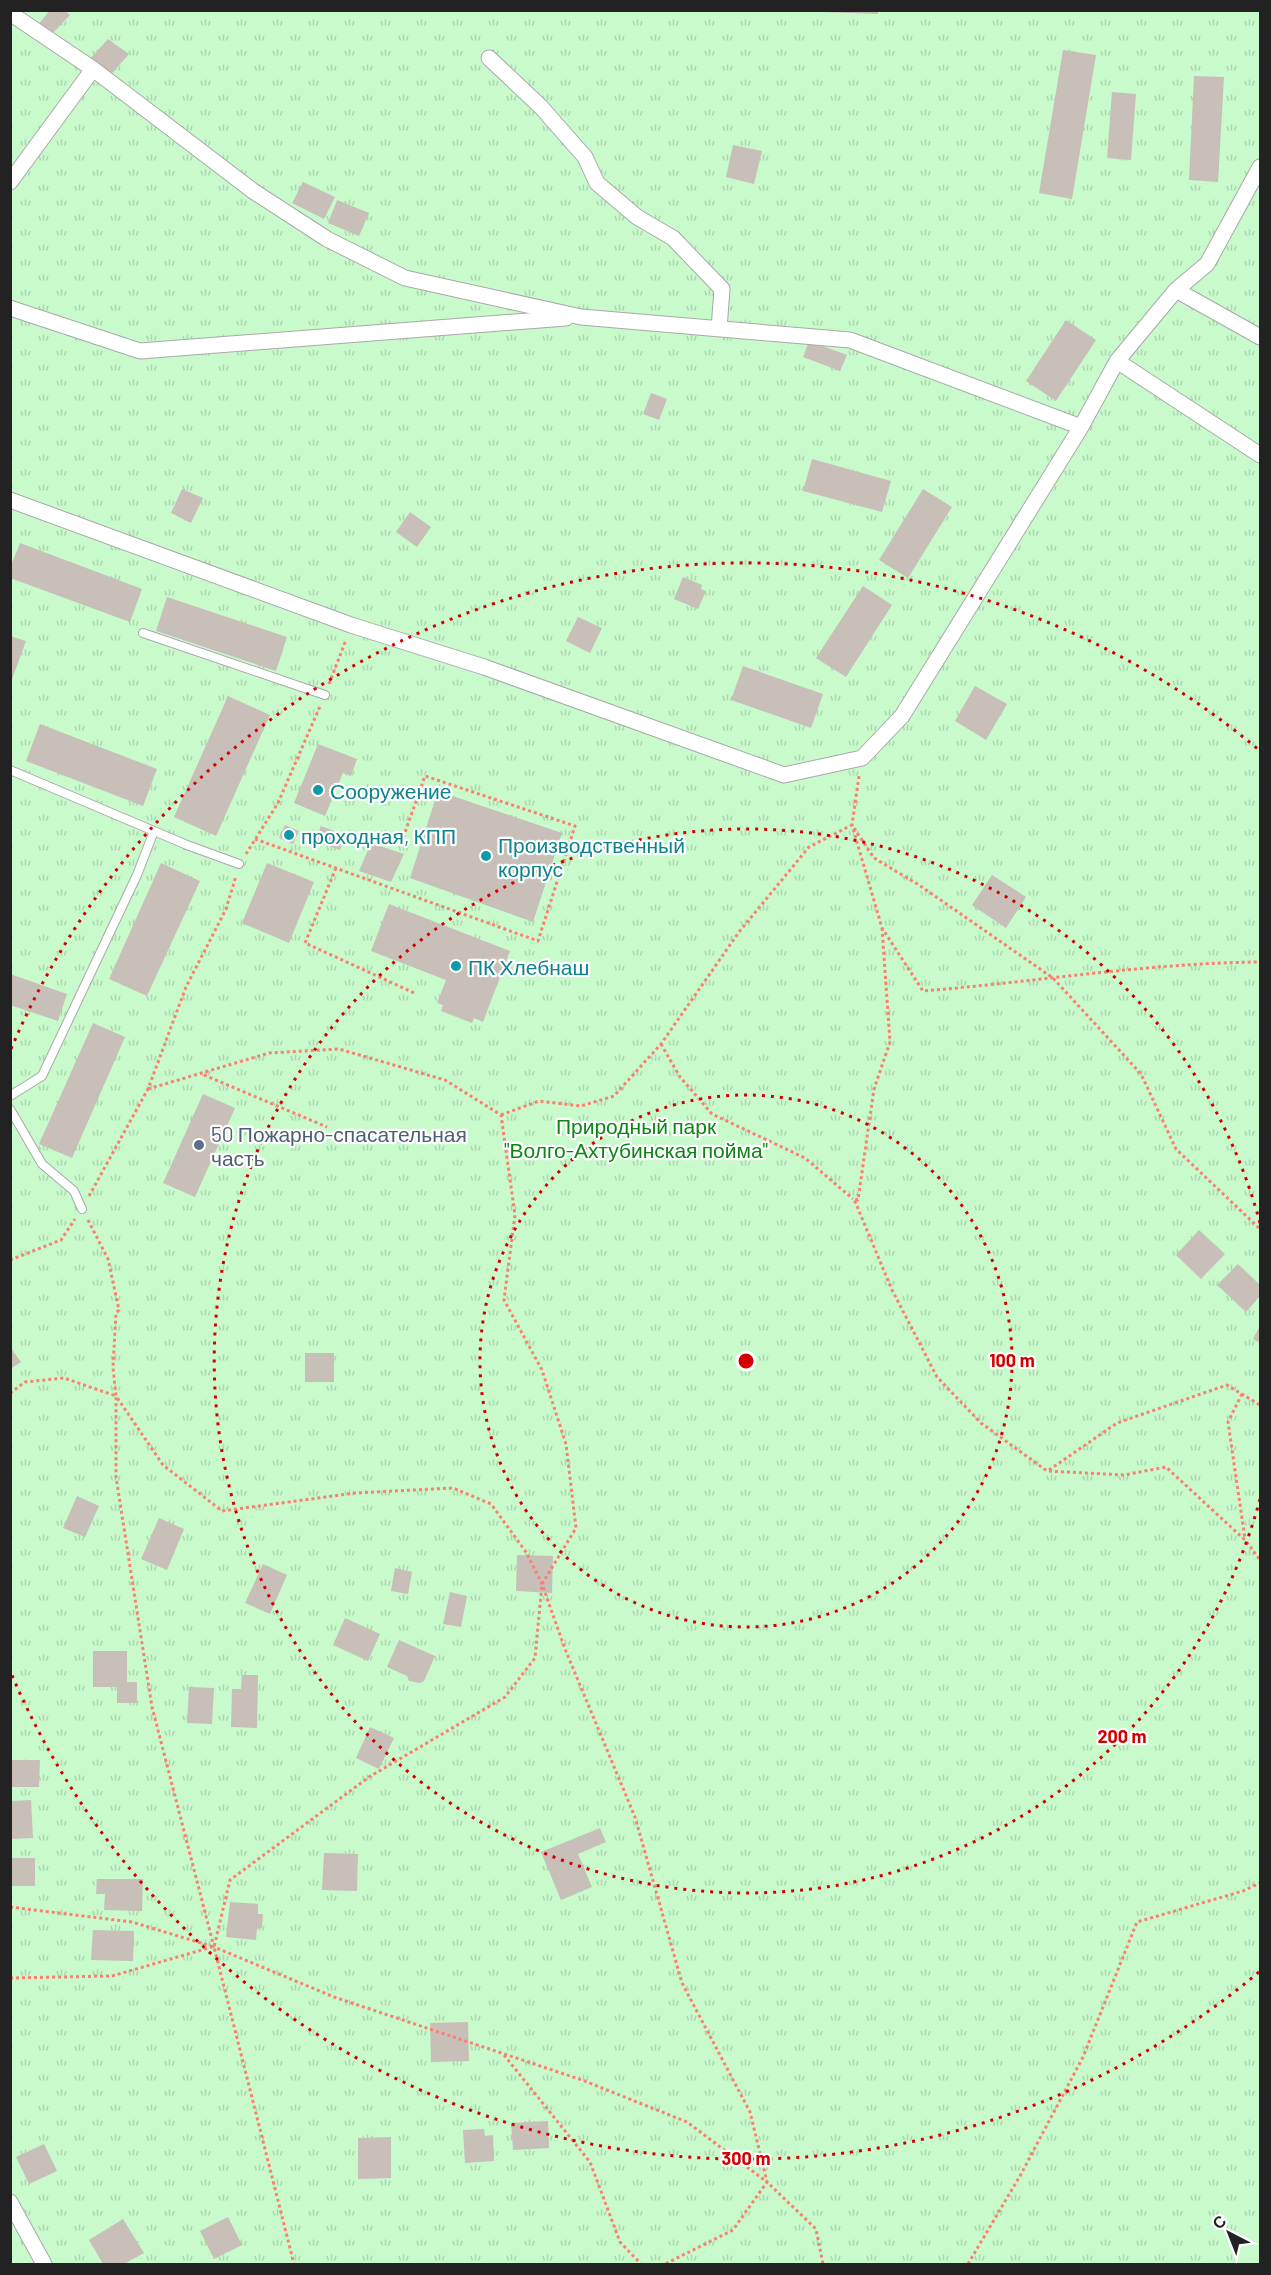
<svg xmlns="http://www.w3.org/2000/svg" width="1271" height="2275" font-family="Barlow,sans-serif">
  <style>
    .park { fill: url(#park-tufts) }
    .building { fill: #c7bfb8 }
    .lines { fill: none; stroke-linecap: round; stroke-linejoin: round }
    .lane-casing { stroke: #a9a9a9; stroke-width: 10 }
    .street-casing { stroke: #a9a9a9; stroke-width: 17 }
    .path { stroke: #fa8072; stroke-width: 3; stroke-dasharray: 3 3; stroke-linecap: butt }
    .lane { stroke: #fff; stroke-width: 8 }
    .street { stroke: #fff; stroke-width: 15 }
    .ring { fill: none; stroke: #d40000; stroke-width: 3; stroke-dasharray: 3 6 }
    .culture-dot { fill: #0f9aa8; stroke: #fff; stroke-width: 2 }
    .service-dot { fill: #5c6f8a; stroke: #fff; stroke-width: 2 }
    .labels { text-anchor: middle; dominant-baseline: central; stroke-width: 4.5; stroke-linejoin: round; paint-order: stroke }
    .culture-label { font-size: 21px; fill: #0d838f; stroke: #fff; text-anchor: start }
    .park-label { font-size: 21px; fill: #0c8416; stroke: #fff }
    .service-label { font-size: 21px; fill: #4e5e75; stroke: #fff; text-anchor: start }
    .centre { fill: #d40000; stroke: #fff; stroke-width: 3 }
    .ring-label { font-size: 18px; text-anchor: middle; font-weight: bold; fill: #d40000; stroke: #fff; stroke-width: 4.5; stroke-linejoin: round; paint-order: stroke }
  </style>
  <defs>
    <pattern id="park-tufts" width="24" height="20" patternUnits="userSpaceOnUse" patternTransform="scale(1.5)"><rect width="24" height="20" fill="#c8facc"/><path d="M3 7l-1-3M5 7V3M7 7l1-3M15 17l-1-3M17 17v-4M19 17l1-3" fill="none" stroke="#acd6af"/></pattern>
  </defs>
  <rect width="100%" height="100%" fill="#f2efe9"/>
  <!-- park -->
  <path class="park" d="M11,11H1260V2264H11Z"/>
  <!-- building -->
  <path class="building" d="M50,10H64L70,15L53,33L38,25Z
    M822,10H878V14L822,12Z
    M108,39L129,54L108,78L88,61Z
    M1063,50L1096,55L1072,199L1039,193Z
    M1194,76L1224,77L1218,182L1189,180Z
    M1112,92L1136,94L1131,160L1107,158Z
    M733,145L762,151L754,184L726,177Z
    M303,182L335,197L324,219L292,203Z
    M337,200L369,213L359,236L328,223Z
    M1066,320L1096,340L1056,401L1026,381Z
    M809,341L847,355L840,371L803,357Z
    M651,393L667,399L659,420L643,414Z
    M812,459L891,481L882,512L803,491Z
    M182,489L203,498L191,523L171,513Z
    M923,489L952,507L908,578L879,560Z
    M410,512L431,527L417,547L396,532Z
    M20,543L142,589L130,622L10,578V568Z
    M683,577L702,585L701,589L706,591L698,609L674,599Z
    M863,586L892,605L846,677L816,658Z
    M167,597L287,637L276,671L156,631Z
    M578,617L602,628L590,653L566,641Z
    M10,636L26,641L11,682H10Z
    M743,666L823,694L811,728L731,700Z
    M975,686L1007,704L986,740L955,721Z
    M228,696L270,715L216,836L174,817Z
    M40,724L157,769L143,806L26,761Z
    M318,744L357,759L351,776L343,773L325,816L294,803Z
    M438,791L562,833L533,922L410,878Z
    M285,825L299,831L293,844L279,838Z
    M321,826L345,835L340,850L315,841Z
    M371,843L404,854L391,882L359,871Z
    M161,863L200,881L147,996L109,979Z
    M267,863L314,882L289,943L242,923Z
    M992,875L1026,897L1006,928L972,905Z
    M389,904L510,951L483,1022L474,1018L472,1023L441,1011L443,1005L437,1003L446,980L371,951Z
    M10,974L67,994L58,1021L10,1005Z
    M93,1023L125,1037L72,1158L39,1144Z
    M203,1094L235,1108L195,1197L163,1183Z
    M1199,1230L1225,1254L1201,1279L1176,1255Z
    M1238,1264L1260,1285V1296L1246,1312L1217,1285Z
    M1260,1326V1343L1253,1339Z
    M10,1347L21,1362L10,1369Z
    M305,1353H334V1382H305Z
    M77,1496L99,1506L85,1537L63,1528Z
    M159,1518L184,1529L167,1570L141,1559Z
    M517,1555L553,1556L552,1593L516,1591Z
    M263,1564L287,1575L270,1614L245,1603Z
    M395,1568L412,1572L408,1594L391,1591Z
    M450,1592L467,1596L461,1627L443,1624Z
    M345,1618L380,1634L368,1661L333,1645Z
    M399,1640L435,1656L424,1681L420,1683L409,1681L407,1676L387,1667Z
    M93,1651H127V1682H137V1703H117V1687H93Z
    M242,1675H258L257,1728L231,1727L232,1689H241Z
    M189,1687L214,1688L212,1724L187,1723Z
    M370,1727L394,1738L379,1769L356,1758Z
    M12,1760H40L39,1787H11Z
    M31,1800L33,1838L10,1839V1801Z
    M600,1828L606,1842L578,1854L592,1887L561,1900L541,1852Z
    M324,1853L358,1854L357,1891L322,1890Z
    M10,1858H35V1886H10Z
    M97,1879H143L142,1911L104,1910L105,1894H96Z
    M230,1902L258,1904V1914H263L262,1928L257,1929L256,1940L226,1937Z
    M93,1930L134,1931L133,1961L91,1960Z
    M468,2022L469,2061L431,2062L430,2023Z
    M548,2121L549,2148L513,2150L511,2123Z
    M484,2129L485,2136L493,2135L494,2161L465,2163L463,2130Z
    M391,2137V2178L358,2179V2138Z
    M44,2144L57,2171L29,2184L16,2157Z
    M228,2217L242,2245L214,2259L200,2231Z
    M123,2219L144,2253L124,2264H103L89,2240Z"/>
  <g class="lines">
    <!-- lane casing -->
    <g class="lane-casing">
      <path id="lane" d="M143,633L325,695
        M10,770L187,845L239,864
        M10,1096L42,1076L137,875L154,831
        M10,1109L42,1164L74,1191L82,1209"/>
    </g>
    <!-- street casing -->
    <g class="street-casing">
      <path id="street" d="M10,13L93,69L253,191L327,239L405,278L581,317L850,340L1081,427
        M489,58L541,107L585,157L597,183L637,217L673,238L722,289L719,329
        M10,182L93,69
        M1176,290L1260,337
        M10,308L140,351L566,318
        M1117,361L1260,455
        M10,500L351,625L484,667L784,775L862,758L902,716L1081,427L1117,361L1176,290L1207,264L1260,167
        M10,2202L44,2264"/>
    </g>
    <!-- path -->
    <path class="path" d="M329,684L346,640
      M859,776L852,825L882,928L923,991C1035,982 1148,963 1260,962
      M255,839L538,941L575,826L425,776L403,838
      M246,854L278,803L321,704
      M336,868L305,943L414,993
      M882,928L890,1042L874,1089L858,1200L854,1199L892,1290L937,1377L981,1423L1047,1471L1124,1475L1166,1467L1246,1541L1260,1560
      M661,1044L680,1077L712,1114L805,1158L853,1199
      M204,1075L327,1127
      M148,1089L269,1053L339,1049L445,1080L501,1115L515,1215L504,1300L542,1370L566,1444L576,1528L542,1584L535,1658L505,1697L369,1777L230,1880L214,1947L294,2264
      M501,1115L539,1101L581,1106L614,1096L661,1044L739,932L809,847L852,825L874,858L919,885L1053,978L1141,1074L1176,1149L1260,1229
      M89,1196L148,1089L186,987L226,909L236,876
      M88,1220L108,1259L119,1310L116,1313L113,1368L116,1396L163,1465L222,1511L355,1493L453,1488L491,1504L526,1552L542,1584L565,1649L635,1817L682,1983L750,2112L767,2182L816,2229L823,2264
      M10,1260L61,1240L75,1219
      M10,1393L25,1382L64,1378L116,1396V1477L152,1707L214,1947L334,1997L582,2080L687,2122L767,2182L733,2230L665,2264
      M1242,1394L1228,1422L1245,1539
      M1049,1470L1117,1423L1227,1385L1260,1405
      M10,1907L132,1922L214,1947
      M10,1978L112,1976L212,1947
      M504,2055L590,2162L620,2242L641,2264
      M968,2264L1020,2176L1083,2057L1137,1922L1243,1891L1260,1883"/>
    <!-- lane -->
    <use href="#lane" class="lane"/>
    <!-- street -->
    <use href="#street" class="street"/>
  </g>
  <!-- distance rings -->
  <g class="ring">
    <circle cx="746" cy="1361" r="266"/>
    <path d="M1260 1499A532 532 0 1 1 1260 1223"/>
    <path d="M1259 1972A798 798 0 0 1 11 1673M11 1049A798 798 0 0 1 1259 750"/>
  </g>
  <!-- markers -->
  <g class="culture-dot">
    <circle cx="318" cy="790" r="6"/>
    <circle cx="289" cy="835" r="6"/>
    <circle cx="486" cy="856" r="6"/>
    <circle cx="456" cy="966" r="6"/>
  </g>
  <circle class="service-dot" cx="199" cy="1145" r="6"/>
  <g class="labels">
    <!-- culture labels -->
    <g class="culture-label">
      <text x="330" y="790">Сооружение</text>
      <text x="301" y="835">проходная, КПП</text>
      <text x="498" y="844">Производственный<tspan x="498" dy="24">корпус</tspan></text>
      <text x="468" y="966">ПК Хлебнаш</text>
    </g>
    <!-- park labels -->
    <g class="park-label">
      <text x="636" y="1125">Природный парк<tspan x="636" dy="24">"Волго-Ахтубинская пойма"</tspan></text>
    </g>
    <!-- service labels -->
    <g class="service-label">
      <text x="211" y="1133">50 Пожарно-спасательная<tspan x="211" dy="24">часть</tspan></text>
    </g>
  </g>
  <circle cx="746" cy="1361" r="9" class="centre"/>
  <g class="ring-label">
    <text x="1012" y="1367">100 m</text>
    <text x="1122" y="1743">200 m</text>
    <text x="746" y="2165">300 m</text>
  </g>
  <!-- border -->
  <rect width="1271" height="2275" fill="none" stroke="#222222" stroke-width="24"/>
  <!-- north arrow -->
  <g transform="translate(1229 2233) rotate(318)" stroke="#ffffff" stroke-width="4.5" paint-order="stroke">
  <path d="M0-4.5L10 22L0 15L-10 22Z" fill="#222222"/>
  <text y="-9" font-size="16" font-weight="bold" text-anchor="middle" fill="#222222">С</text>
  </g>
</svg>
